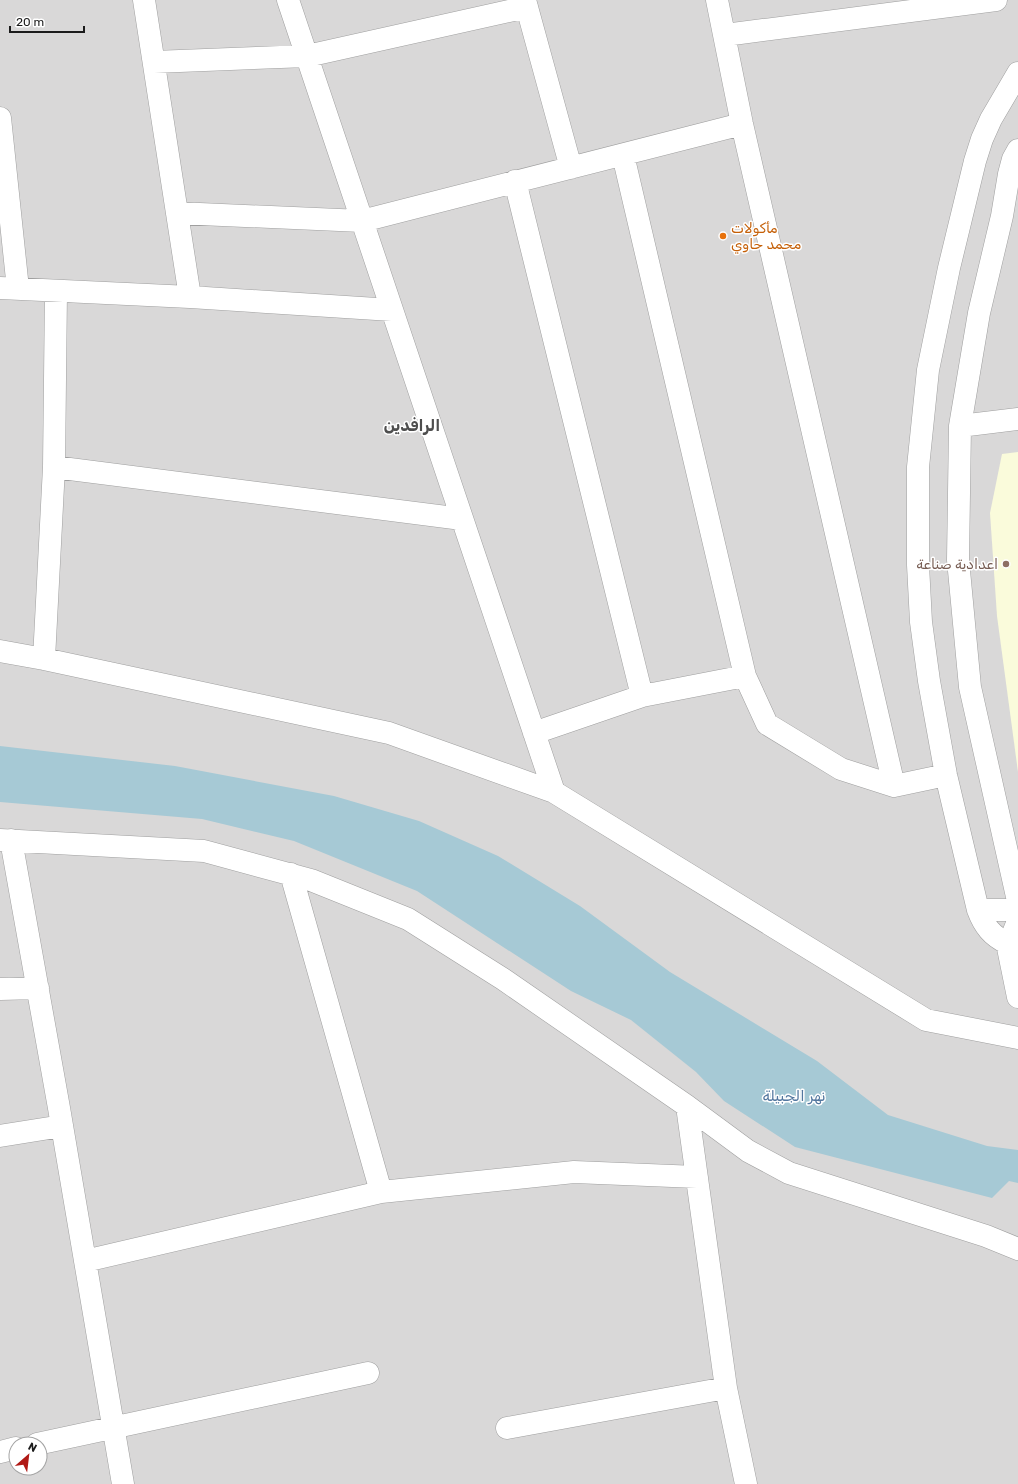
<svg xmlns="http://www.w3.org/2000/svg" width="1018" height="1484" font-family="Rubik,Cairo,sans-serif">
  <style>
    .residential { fill: #d9d8d8; fill-rule: evenodd }
    .education { fill: #fafbdb }
    .water { fill: #a6c9d5 }
    .lines { fill: none; stroke-linecap: round; stroke-linejoin: round }
    .minor-casing { stroke: #9f9f9f; stroke-width: 23 }
    .minor { stroke: #fff; stroke-width: 22 }
    .food-dot { fill: #e8710a; stroke: #fff; stroke-width: 1.5 }
    .education-dot { fill: #8d6e63; stroke: #fff; stroke-width: 1.5 }
    .labels { text-anchor: middle; dominant-baseline: central; stroke-width: 3; stroke-linejoin: round; paint-order: stroke }
    .food-label { font-size: 14px; fill: #c56008; stroke: #fff; text-anchor: start }
    .education-label { font-size: 14px; fill: #785e54; stroke: #fff; text-anchor: end }
    .water-label { font-size: 15px; font-style: italic; fill: #53779f; stroke: #fff }
    .quarter-label { font-size: 16px; font-weight: bold; fill: #4e4e4e; stroke: #fff }
  </style>
  <rect width="100%" height="100%" fill="#ebe8e1"/>
  <!-- residential -->
  <path class="residential" d="M0,0H1018V1484H0ZM16,1444H40V1468H16Z"/>
  <!-- education -->
  <path class="education" d="M1018,452V772L997,616L990,513L1002,454Z"/>
  <!-- water -->
  <path class="water" d="M0,746L175,766L334,796L419,821L498,856L580,906L670,972L817,1061L888,1115L987,1146L1018,1150V1183L1009,1181L992,1198L795,1147L724,1101L696,1072L631,1020L571,991L417,891L294,841L202,819L0,802Z"/>
  <g class="lines">
    <!-- minor casing -->
    <g class="minor-casing">
      <path id="minor" d="M144,0L190,297
        M288,0L554,792
        M525,0L571,168
        M717,0L742,124L894,786
        M725,35L996,0
        M154,62L307,56L527,7
        M0,118L18,289
        M1018,150L1013,159L1009,174L1002,216L979,313L960,426L958,560L970,687L1018,901
        M623,155L745,676L767,724L841,769L894,786L946,775
        M515,181L642,696
        M177,213L362,221L742,124
        M0,288L190,297L392,310
        M960,426L1018,419
        M54,467L462,519
        M0,651L44,659L389,733L554,792L926,1020L1018,1038
        M44,659L54,467L56,291
        M534,733L642,696L745,676
        M0,840L204,851L311,880L408,919L503,979L687,1106L748,1151L789,1173L986,1236L1018,1249
        M11,840L59,1108L123,1484
        M291,874L381,1192
        M978,910H1018
        M1018,921L1012,936L1007,943L1018,997
        M1007,943C992,936 984,926 978,910L946,775L929,681L921,622L918,565V467L928,370L949,268L975,161L982,139L991,119L1018,73
        M0,989L38,988
        M687,1106L726,1388L746,1484
        M0,1136L62,1126
        M85,1261L381,1192L574,1172L697,1177
        M507,1428L726,1388
        M37,1444L368,1373
        M0,1452L16,1448"/>
    </g>
    <!-- minor -->
    <use href="#minor" class="minor"/>
  </g>
  <!-- markers -->
  <circle class="food-dot" cx="723" cy="236" r="4"/>
  <circle class="education-dot" cx="1006" cy="564" r="4"/>
  <g class="labels">
    <!-- food labels -->
    <g class="food-label">
      <text x="731" y="228">مأكولات<tspan x="731" dy="16">محمد حاوي</tspan></text>
    </g>
    <!-- education labels -->
    <g class="education-label">
      <text x="998" y="564">اعدادية صناعة</text>
    </g>
    <!-- water labels -->
    <g class="water-label">
      <text x="794" y="1096">نهر الجبيلة</text>
    </g>
    <!-- quarter labels -->
    <g class="quarter-label">
      <text x="412" y="425">الرافدين</text>
    </g>
  </g>
  <!-- north arrow -->
  <g transform="translate(28 1456) rotate(28)"><circle r="19" fill="#ffffff" stroke="#a4a4a4"/>
  <path d="M0-3L7 15L0 10L-7 15Z" fill="#b01915"/>
  <text y="-6" font-size="11" font-weight="bold" text-anchor="middle" fill="#1b1b1b">N</text>
  </g>
  <!-- scale -->
  <path d="M10 26v6h74v-6" fill="none" stroke="#1b1b1b" stroke-width="2"/>
  <text x="16" y="26" font-size="12" fill="#1b1b1b" stroke="#ffffff" stroke-width="3" paint-order="stroke">20 m</text>
</svg>
